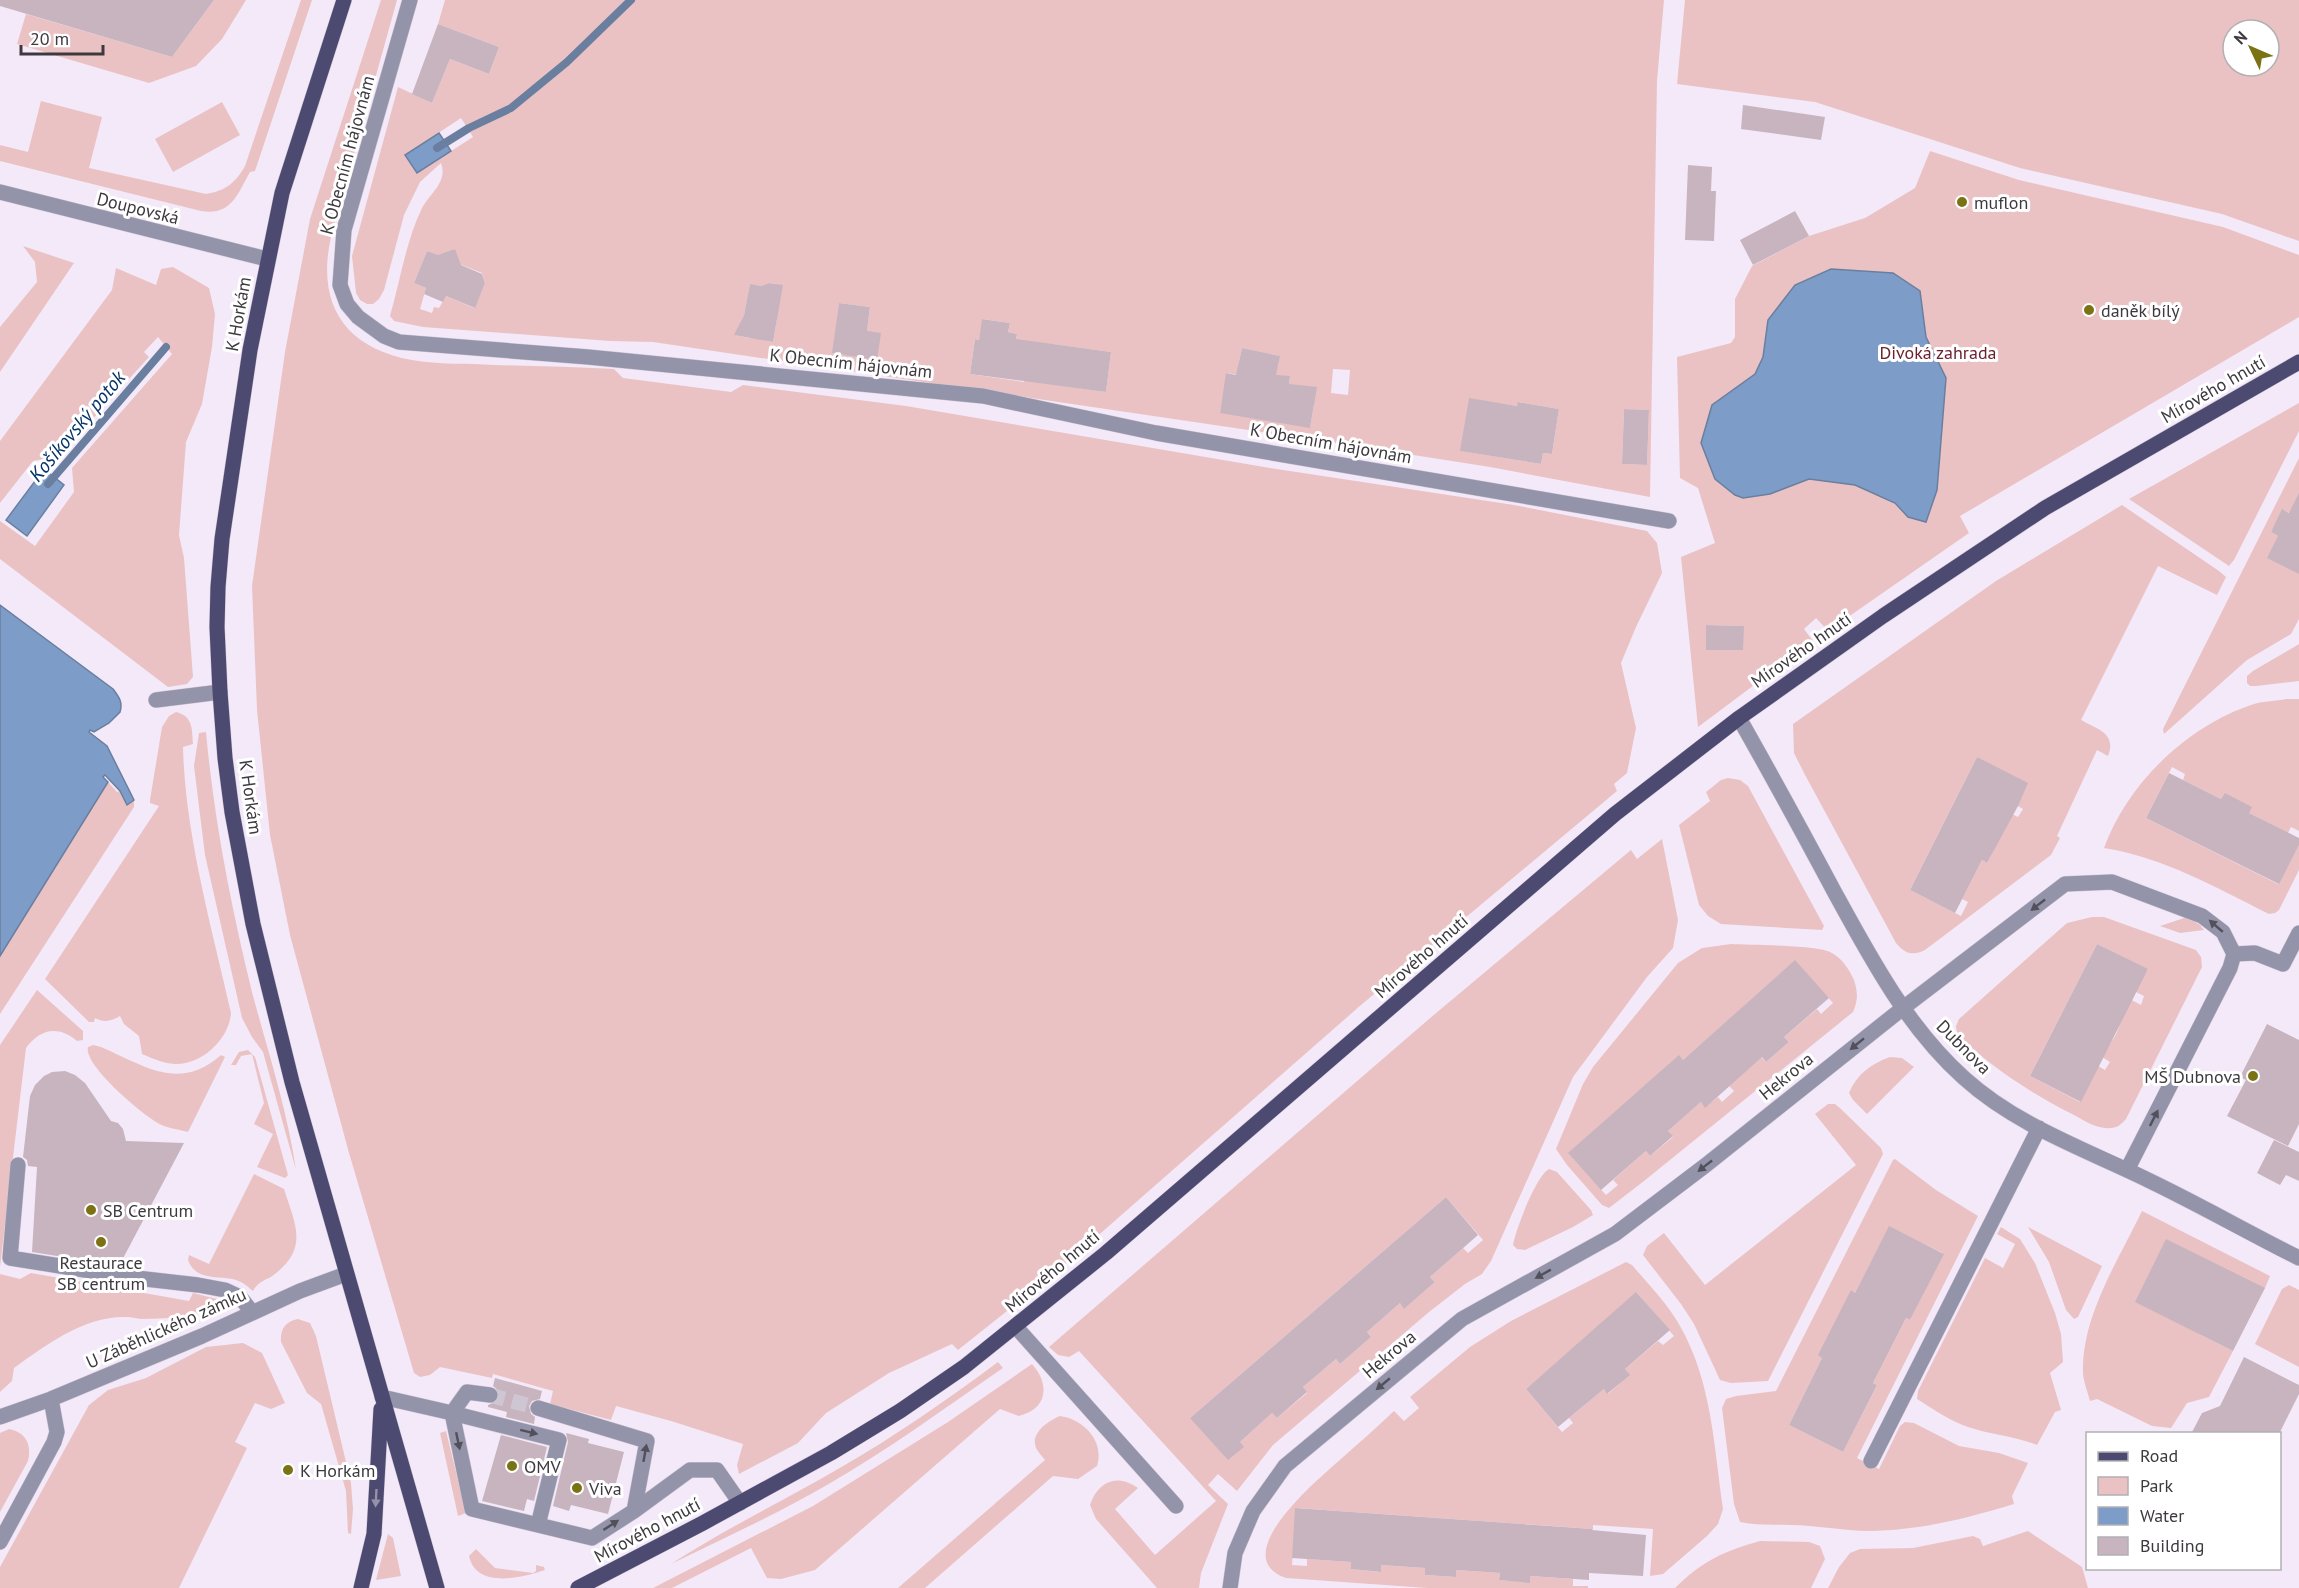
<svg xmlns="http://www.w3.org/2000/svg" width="2299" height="1588" font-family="'PT Sans',sans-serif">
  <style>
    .green { fill: #eac2c4; fill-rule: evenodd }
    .water { fill: #7d9dc8; stroke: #6a7f9f; stroke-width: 1.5 }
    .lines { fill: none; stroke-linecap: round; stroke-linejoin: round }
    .stream { stroke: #6a7f9f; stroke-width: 8 }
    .building { fill: #c7b4be }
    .minor-tunnel { stroke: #cfc6d4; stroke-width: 15; stroke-dasharray: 15 8; stroke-linecap: butt }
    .minor-casing { stroke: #cfc6d4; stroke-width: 16 }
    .major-casing { stroke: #cfc6d4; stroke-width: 16 }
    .minor { stroke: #9393aa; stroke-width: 15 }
    .major { stroke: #4c4a70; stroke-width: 15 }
    .oneway { fill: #52505a }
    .oneway2 { fill: #9492a9 }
    .poi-dot { fill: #7a7213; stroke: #fff; stroke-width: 2 }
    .labels { text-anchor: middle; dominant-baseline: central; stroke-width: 6; stroke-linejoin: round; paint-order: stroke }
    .street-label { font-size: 18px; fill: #3d393f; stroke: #fff }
    .poi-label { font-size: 18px; fill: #3d393f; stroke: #fff; text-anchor: start }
    .park-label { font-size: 18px; fill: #6b222e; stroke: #fff }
    .water-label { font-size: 20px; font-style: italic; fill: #053368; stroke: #fff }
  </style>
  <rect width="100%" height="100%" fill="#f4e9f9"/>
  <!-- green -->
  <path class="green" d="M214,0H246L222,39L196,66L149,83L17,44L26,14L172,57Z
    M301,0H312L255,171L250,172C237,195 231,216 201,211L0,161V145L28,152L41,101L102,117L89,168L206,194C226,191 236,182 245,166Z
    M381,0H397L331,237C316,303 344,348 412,360C438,365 468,363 495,365C535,366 574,367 614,369L623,378L731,392L743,385L906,406L1270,468L1514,505L1647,531L1657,543L1662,573L1636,627L1621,663L1636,728L1627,773L1614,784L1617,791L1361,1005L1061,1268L958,1350L952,1344L889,1373L826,1413L798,1443L739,1474L737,1465L743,1444L671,1421L616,1406L611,1420L550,1404L553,1391L493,1374L492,1378L440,1367L430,1375L420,1377L414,1373L349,1153L290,935L270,835L257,710L252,586L285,352L310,219Z
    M445,0H1664L1657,81L1650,497L1490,467L1343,444L653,342L610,341L423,327L394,321L390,316C400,281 406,241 422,208C430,193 448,182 441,163L420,182L404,215L384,290L379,299L373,304H367L360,300L356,293L352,256L398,87L432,103L450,59L489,74L499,47L438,24ZM461,118L473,137L417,173L405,155ZM427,251L482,273L485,283L474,308L446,296L439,308L434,307L432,313L420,309L426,288L414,283ZM769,283L777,284L782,290L776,315L777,322L774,323L776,325L773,342L763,340L760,336L754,335L749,338L735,335L744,315L750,285L762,286ZM839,303L870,307L867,331L877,359L833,353ZM983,319L1010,323L1008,332L1017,334L1015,346L1029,348L1024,382L970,374L975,339L979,340ZM1051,344L1111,352L1106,392L1058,385ZM1242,348L1279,356L1278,367L1239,361ZM1333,369L1350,370L1348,395L1331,393ZM1227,373L1275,381L1290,376L1289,384L1314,405L1310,427L1220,412ZM1469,399L1517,406L1519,402L1559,409L1552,454L1543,453L1541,464L1461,451ZM1624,409L1649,410L1647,465L1622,464Z
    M1685,0H2299V241L2222,214L2020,168L1815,102L1677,84ZM2233,30H2269V66H2233Z
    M222,102L240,135L173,172L155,139Z
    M1930,151L2019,180L2223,227L2299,255V317L1960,516L1969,533L1828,631L1816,618L1804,629L1813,641L1698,727L1681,557L1715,543L1698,488L1680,478L1677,357L1731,343L1735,337V299L1752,266L1809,236L1865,218L1915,188ZM1707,625L1743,626V650H1706Z
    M23,246L74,263L0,372V327L37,282L35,262Z
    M173,267L209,288L215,314L212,347L202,404L186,442L179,535L184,558L193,677L187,684L168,687L0,559V521L35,546L74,492L72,468L172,354L158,337L144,352L149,357L59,456L33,461L0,503V441L112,290L116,268L156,285L161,269Z
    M2299,403V431L2234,560L2229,566L2129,499Z
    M2299,458V495L2290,513L2283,510L2271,532L2278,536L2299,574V619L2291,634L2247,660L2164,734L2163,729Z
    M2122,505L2219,571L2226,577L2217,595L2158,566L2081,720C2097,729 2117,733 2108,756L2097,750L2057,836L2060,838L2051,855L1925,950C1913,956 1905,954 1896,943L1804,773L1794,753L1793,724L1996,581ZM1977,757L2011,802L2023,809L2018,817L2006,811C2002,830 1997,845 1987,863L1982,860L1962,899L1968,902L1961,916L1910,890Z
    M2299,644V681L2256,686H2250L2247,683V676L2253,671Z
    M2286,699H2299V831L2291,827L2288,833L2249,813L2225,794L2221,799L2183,780L2185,774L2172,767L2146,818L2278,884L2299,845V870L2279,910L2275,913L2269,914C2215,887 2165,858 2104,848C2127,784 2188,725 2254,704C2264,701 2276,701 2286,699Z
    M176,712C193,716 192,729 193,744L183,747C185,834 212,928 231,1013C229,1040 201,1065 175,1064C163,1063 153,1059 142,1054L139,1036L124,1024L120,1016C112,1021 104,1023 95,1018L94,1022H89L45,979L159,806L150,803V800L162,727L169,716Z
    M206,732C214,820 231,906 252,992C268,1052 287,1109 296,1170L263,1052L252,1037L242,1018L205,855L194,766L199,733Z
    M1728,778L1740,780L1748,786L1824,926L1822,930L1721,924L1708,916L1699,905L1679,825L1710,801L1706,792L1721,780Z
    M108,782L117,792L120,791L127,805L134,800V807L0,1014V956Z
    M1662,839L1678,920L1673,948L1647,977L1573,1077L1491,1261L1482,1274L1465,1284L1429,1312L1273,1445L1237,1491L1218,1474L1208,1485L1228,1504L1201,1573L1199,1588H1157L1096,1519L1090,1505C1098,1481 1117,1473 1138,1488L1115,1509L1155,1555L1216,1501L1079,1351L1069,1357L1058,1355L1049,1347L1429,1019L1631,850L1637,859ZM1446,1197L1483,1240L1468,1253L1463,1248L1430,1277L1435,1282L1405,1308L1400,1303L1367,1332L1371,1337L1340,1364L1336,1359L1303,1387L1307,1393L1277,1418L1272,1413L1240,1442L1190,1418Z
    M2092,917H2104L2196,950L2201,957L2202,967L2126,1119C2120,1126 2115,1129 2106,1128C2095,1128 2082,1119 2072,1114C2029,1092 1992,1068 1957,1034L1956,1026L1959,1019L2067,923ZM2097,944L2148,970L2130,989L2144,996L2141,1005L2126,997C2122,1019 2118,1044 2097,1054L2110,1062L2105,1070L2093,1063L2087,1088L2080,1102L2030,1076Z
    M2187,917L2200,925L2204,930L2180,933L2160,926Z
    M1731,944C1751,945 1815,945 1830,952C1842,958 1849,969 1854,980C1858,992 1858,1001 1853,1012L1644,1181L1609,1208L1602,1205L1567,1165L1556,1149L1583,1084L1593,1067L1678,963L1702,948ZM1795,961L1833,1003L1821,1014L1817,1009L1784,1037L1789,1042L1766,1062L1761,1057L1729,1086L1734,1091L1722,1102L1718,1097L1705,1107L1701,1102L1668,1131L1673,1137L1650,1156L1646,1151L1613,1180L1618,1185L1606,1195L1569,1154L1679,1056L1683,1060Z
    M37,990L83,1031V1040L77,1041C58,1025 40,1029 26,1048L0,1267V1045Z
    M93,1045L101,1047C145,1066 179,1092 221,1055L225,1057L188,1132C177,1129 165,1128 156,1122C141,1113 83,1065 88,1047Z
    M248,1050L255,1057L288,1175L285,1178L257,1167L273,1134L254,1124L264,1103L252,1054L241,1056L236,1065H231L239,1052Z
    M1890,1057L1902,1058L1914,1067L1867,1114L1853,1100L1849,1093C1856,1075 1872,1063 1890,1057Z
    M1828,1104H1835L1841,1109L1881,1148L1883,1154L1768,1381L1731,1383L1720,1380L1694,1324L1681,1304L1643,1255L1647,1246L1664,1233L1705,1285L1856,1165L1815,1114Z
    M1895,1159L1936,1190L1978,1216L1857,1458L1879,1469L1900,1426L1905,1422L1914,1423L1959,1446L1999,1453L2028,1463L2012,1496L2014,1504C1964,1519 1922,1530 1869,1531C1843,1531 1816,1525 1790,1525C1773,1524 1757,1526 1740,1522L1734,1504L1722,1408L1726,1399L1736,1396L1776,1391L1893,1160ZM1889,1227L1943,1253L1910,1320L1906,1318L1873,1383L1877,1385L1843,1452L1789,1425L1822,1358L1851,1291L1855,1293Z
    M1549,1169L1557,1172L1591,1210L1593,1215L1573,1227L1525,1250L1517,1249L1513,1245C1516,1229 1536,1176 1549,1169Z
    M254,1174L284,1189C295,1224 309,1247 275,1274C266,1281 259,1280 253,1291C248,1287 243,1282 236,1280C220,1275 196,1282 188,1260L189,1255L209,1264Z
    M2142,1211L2270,1276L2265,1288L2201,1335L2233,1351L2209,1397L2187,1403L2171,1428L2152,1426L2097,1399L2090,1401C2088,1393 2084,1383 2083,1374C2081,1317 2118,1261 2142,1211Z
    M2001,1227L2020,1239L2035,1263L2055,1313L2061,1334L2063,1362L2050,1373L2061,1410L2055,1412L2037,1445C2015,1436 1991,1435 1968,1427C1950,1421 1933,1409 1917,1399L1918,1391L1985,1258L2003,1268L2015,1244L1997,1234Z
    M2028,1227L2102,1266L2078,1317L2074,1319L2066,1310L2049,1262Z
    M1626,1262L1632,1265C1648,1284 1668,1304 1680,1326C1712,1382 1714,1447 1723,1509L1718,1524L1707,1536L1663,1574L1650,1576L1653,1529L1593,1525V1529L1296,1508L1292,1565L1307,1566V1559L1351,1562V1569L1380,1572L1381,1565L1425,1568V1575L1456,1577V1570L1500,1573L1499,1580L1530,1582V1576L1573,1579V1586H1588V1588H1427L1286,1578C1224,1556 1321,1477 1342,1458C1359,1443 1377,1427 1394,1411L1404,1421L1419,1408L1410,1397L1470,1347L1511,1321ZM1637,1293L1674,1336L1663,1345L1658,1341L1625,1369L1629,1375L1608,1394L1604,1389L1569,1418L1573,1423L1562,1432L1526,1389Z
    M31,1273L189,1301L193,1293L225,1301L227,1307L224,1312L221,1307C199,1318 169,1318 144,1319C138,1319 132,1317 126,1317C84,1316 46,1345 14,1368L12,1381L0,1392V1274L20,1279Z
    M2289,1285L2299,1290V1367L2255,1344L2282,1289Z
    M298,1319L310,1323L316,1336L351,1483L353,1509L351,1534L348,1533L346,1491L321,1404L307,1393L281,1342C280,1330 285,1321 298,1319Z
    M243,1343L262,1353L285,1403L271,1409L255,1403L235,1442L247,1448L179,1588H0V1567L89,1405L108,1390L146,1378L206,1347Z
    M998,1362L1003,1368C945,1408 888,1450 827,1485C777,1514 724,1538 671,1564C725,1529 783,1501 838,1469C894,1437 947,1400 998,1362Z
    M1032,1364C1050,1384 1048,1409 1019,1416L1000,1409L815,1570L781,1579L767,1578L751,1548L672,1588H653L813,1506L948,1422Z
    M1060,1416C1083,1419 1105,1441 1097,1466L1078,1479L1053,1476L925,1588H898L1045,1460C1043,1457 1038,1452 1036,1448C1030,1433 1048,1421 1060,1416Z
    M9,1429C26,1432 32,1445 28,1461L0,1512V1433Z
    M446,1431L466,1513L458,1516L440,1433Z
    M2028,1531L2082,1567L2088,1588H1828L1839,1567L1850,1553L1860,1549L1913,1548L1973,1536L1980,1539L1983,1546Z
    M388,1534L393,1538L401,1576L376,1580Z
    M1760,1541L1809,1542L1820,1546L1825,1559L1811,1588H1675C1702,1561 1724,1551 1760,1541Z
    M476,1549L495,1568L533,1573L536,1571V1565L544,1567L545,1570C518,1579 476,1588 469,1556Z"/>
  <!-- water -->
  <path class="water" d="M439,133L451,151L417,173L405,155Z
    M1831,269L1893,273L1920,291L1926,337L1946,378L1937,490L1926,522L1908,517L1895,503L1855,485L1809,479L1770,494L1743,498L1735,495L1715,479L1701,443L1712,405L1755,374L1763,357L1768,320L1795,285Z
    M44,469L64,485L27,536L6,520Z
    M0,605L113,689C119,697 123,702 120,712L109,723L94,732L90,730L89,732L107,746L134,800L127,805L120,791L105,775L103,777L108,782L0,956Z"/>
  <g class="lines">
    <!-- stream -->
    <path class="stream" d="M437,148L469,128L511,108L567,62L631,0
      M48,484L166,347"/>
  </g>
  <!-- building -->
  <path class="building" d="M0,0H214L172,57L0,6Z
    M438,24L499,47L489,74L450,59L432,103L412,94Z
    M1743,105L1825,117L1821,140L1741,129Z
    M1688,165L1712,167L1711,191H1716L1714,241L1685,240Z
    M1795,211L1809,236L1753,265L1740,240Z
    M455,249L461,265L482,274L485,283L475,308L446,296L443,302L424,294L426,288L414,283L427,251L438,255Z
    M769,283L783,285L773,342L734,335L744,315L750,284L761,286Z
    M839,303L870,307L867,331L881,333L877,360L832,353Z
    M982,319L1010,323L1008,332L1017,334L1016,339L1111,352L1106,392L970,374L975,339L979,340Z
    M1242,348L1280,356L1276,375L1290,376L1289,384L1317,387L1310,428L1220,413L1226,373L1236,375Z
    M1469,398L1517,406L1518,402L1559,409L1552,454L1543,453L1541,464L1460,451Z
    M1624,409L1649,410L1647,465L1622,464Z
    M2299,493V574L2267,558L2278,536L2271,532L2282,509L2289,513Z
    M1706,625L1744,626L1743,650H1706Z
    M1977,757L2028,783L2018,806L1987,863L1982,860L1955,913L1910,890Z
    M2169,773L2221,799L2225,793L2252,807L2249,813L2299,838V845L2279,884L2146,818Z
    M2097,944L2148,969L2081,1102L2030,1076Z
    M1795,960L1829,998L1784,1037L1789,1042L1766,1062L1762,1057L1705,1108L1701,1102L1668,1131L1673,1136L1650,1156L1646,1151L1601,1190L1568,1153L1679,1055L1683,1060Z
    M2267,1024L2299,1040V1124L2288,1146L2227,1116L2246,1080L2240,1077Z
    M65,1071L75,1075L85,1083L111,1121L118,1123L123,1129L126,1141L184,1143L119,1266L32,1252L37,1167L28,1166L27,1160L23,1157L30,1096L35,1085L44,1076L52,1072Z
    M2274,1140L2299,1152V1181L2286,1175L2280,1185L2257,1173Z
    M1446,1197L1478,1235L1430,1277L1435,1282L1404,1309L1400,1303L1367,1332L1371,1337L1340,1364L1336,1359L1303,1387L1307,1392L1277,1418L1272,1413L1240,1442L1244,1447L1228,1460L1190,1418Z
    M1889,1226L1944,1254L1910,1320L1906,1318L1873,1383L1877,1385L1843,1452L1789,1425L1822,1358L1818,1355L1851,1290L1855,1293Z
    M2166,1239L2265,1288L2233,1351L2135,1302Z
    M1636,1292L1670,1330L1625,1369L1630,1375L1607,1394L1604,1389L1558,1427L1526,1389Z
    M2244,1357L2299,1385V1394L2279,1434H2191L2202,1413L2220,1406Z
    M495,1378L542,1391L540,1399L532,1401L529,1406L531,1414L535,1417L534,1424L506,1417L507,1412L488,1407V1405L497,1401L500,1397L499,1391L493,1386Z
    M566,1433L589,1439L588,1443L624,1452L608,1514L571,1505L569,1511L553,1506L568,1442Z
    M501,1435L547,1447L534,1501L527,1499L524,1511L482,1501Z
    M1295,1508L1593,1529L1592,1530L1646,1535L1643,1576L1589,1573V1580L1530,1576V1583L1499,1580L1500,1573L1456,1570V1577L1425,1575V1568L1381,1565V1572L1351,1569V1562L1292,1558Z"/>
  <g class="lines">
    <!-- minor-tunnel -->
    <path class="minor-tunnel" d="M490,1395L538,1408"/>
    <!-- minor casing -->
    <g class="minor-casing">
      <path id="minor" d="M410,0L344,230L340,285L347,304L358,317L384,336L399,342L588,357L983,396L1156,433L1669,521
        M0,192L267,259
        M156,700L220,692
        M1739,718C1772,776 1804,835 1835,893C1871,959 1908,1028 1964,1078C2017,1126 2087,1150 2150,1181C2200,1205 2249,1233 2299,1258
        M2234,954L2255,953L2283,964L2299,933
        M18,1165L10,1258L128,1277L198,1285L225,1290L240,1297L252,1312
        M1016,1327L1176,1506
        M490,1395L467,1392L452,1413L559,1440L538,1525
        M382,1397L452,1413L472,1509L592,1538L634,1511L690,1470H717L740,1503
        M538,1408L647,1441L634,1511
        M0,1417L51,1399L202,1336L300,1291L346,1274
        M1871,1461L2039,1128
        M0,1542L54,1442L57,1432L51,1399
        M1230,1588L1235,1553L1253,1511L1285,1466L1462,1319L1615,1234L1706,1165L1903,1008L2065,884L2112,882L2202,916L2223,932L2234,954L2230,968L2127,1170"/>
    </g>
    <!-- major casing -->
    <g class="major-casing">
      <path id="major" d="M344,0L282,193L250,350L222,539L218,587L217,627L220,692L225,758L232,812L253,924L292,1082L437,1588
        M361,1588L374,1534L381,1409
        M578,1588L703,1523L831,1453L900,1411L964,1367L1106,1253L1615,814L1739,718L1883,616L2045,508L2299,362"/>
    </g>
    <!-- minor -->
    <use href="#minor" class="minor"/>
    <!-- major -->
    <use href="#major" class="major"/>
  </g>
  <!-- one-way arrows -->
  <defs><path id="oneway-solid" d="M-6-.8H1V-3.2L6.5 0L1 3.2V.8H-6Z" transform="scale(1.5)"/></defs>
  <g class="oneway">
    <use href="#oneway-solid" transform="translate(2038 905) rotate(142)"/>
    <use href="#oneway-solid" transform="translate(2216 926) rotate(-139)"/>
    <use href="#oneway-solid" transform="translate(1857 1044) rotate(141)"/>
    <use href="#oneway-solid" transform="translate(2154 1118) rotate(-63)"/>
    <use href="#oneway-solid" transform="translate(1705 1166) rotate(142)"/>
    <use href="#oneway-solid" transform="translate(1543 1274) rotate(151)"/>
    <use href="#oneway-solid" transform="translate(1383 1384) rotate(140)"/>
    <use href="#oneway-solid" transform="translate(529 1432) rotate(14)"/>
    <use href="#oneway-solid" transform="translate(458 1441) rotate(78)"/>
    <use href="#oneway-solid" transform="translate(645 1453) rotate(-80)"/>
    <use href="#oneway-solid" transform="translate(611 1525) rotate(-33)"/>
  </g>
  <use class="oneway2" href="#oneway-solid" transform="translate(376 1498) rotate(93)"/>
  <!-- markers -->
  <g class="poi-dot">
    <circle cx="1962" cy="202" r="6"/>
    <circle cx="2089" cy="310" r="6"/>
    <circle cx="2253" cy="1076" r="6"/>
    <circle cx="91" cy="1210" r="6"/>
    <circle cx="101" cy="1242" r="6"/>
    <circle cx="512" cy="1466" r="6"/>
    <circle cx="288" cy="1470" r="6"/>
    <circle cx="577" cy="1488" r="6"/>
  </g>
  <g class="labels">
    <!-- street labels -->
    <g class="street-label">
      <text transform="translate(347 155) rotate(-75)">K Obecním hájovnám</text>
      <text transform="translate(138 208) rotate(14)">Doupovská</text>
      <text transform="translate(238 314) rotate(-80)">K Horkám</text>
      <text transform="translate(851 363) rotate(6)">K Obecním hájovnám</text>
      <text transform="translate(2213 389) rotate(-30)">Mírového hnutí</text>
      <text transform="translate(1331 443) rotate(10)">K Obecním hájovnám</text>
      <text transform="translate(1801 650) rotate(-35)">Mírového hnutí</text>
      <text transform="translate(251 797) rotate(82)">K Horkám</text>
      <text transform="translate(1421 956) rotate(-41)">Mírového hnutí</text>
      <text transform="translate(1964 1047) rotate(45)">Dubnova</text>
      <text transform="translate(1786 1076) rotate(-39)">Hekrova</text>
      <text transform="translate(1052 1271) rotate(-40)">Mírového hnutí</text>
      <text transform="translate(166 1328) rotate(-24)">U Záběhlického zámku</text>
      <text transform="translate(1389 1354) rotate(-40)">Hekrova</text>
      <text transform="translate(647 1530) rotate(-28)">Mírového hnutí</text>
    </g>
    <!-- poi labels -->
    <g class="poi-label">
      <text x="1974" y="202">muflon</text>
      <text x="2101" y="310">daněk bílý</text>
      <text x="2241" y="1076" text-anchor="end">MŠ Dubnova</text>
      <text x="103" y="1210">SB Centrum</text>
      <text x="101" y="1262" text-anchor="middle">Restaurace<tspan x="101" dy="21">SB centrum</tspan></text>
      <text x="524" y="1466">OMV</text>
      <text x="300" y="1470">K Horkám</text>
      <text x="589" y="1488">Viva</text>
    </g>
    <!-- park labels -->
    <g class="park-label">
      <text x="1938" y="352">Divoká zahrada</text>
    </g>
    <!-- water labels -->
    <g class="water-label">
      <text transform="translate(77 426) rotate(-50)">Košíkovský potok</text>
    </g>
  </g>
  <!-- legend -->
  <rect x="2086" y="1432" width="195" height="138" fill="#ffffff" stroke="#b1b0b2" stroke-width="1.5"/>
  <rect x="2098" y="1452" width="30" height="9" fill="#4c4a70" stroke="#b1b0b2" stroke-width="1.5"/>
  <text x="2140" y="1462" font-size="18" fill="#3d393f">Road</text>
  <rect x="2098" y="1477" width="30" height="18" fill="#eac2c4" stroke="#b1b0b2" stroke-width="1.5"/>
  <text x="2140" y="1492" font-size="18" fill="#3d393f">Park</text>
  <rect x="2098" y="1507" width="30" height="18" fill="#7d9dc8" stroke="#b1b0b2" stroke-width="1.5"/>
  <text x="2140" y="1522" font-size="18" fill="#3d393f">Water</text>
  <rect x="2098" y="1537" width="30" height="18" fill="#c7b4be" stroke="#b1b0b2" stroke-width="1.5"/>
  <text x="2140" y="1552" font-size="18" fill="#3d393f">Building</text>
  <!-- north arrow -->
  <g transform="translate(2251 48) rotate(314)"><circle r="28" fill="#ffffff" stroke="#b1b0b2" stroke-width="1.5"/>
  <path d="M0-4.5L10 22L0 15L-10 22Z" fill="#7a7213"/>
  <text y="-9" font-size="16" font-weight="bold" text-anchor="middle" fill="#3d393f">N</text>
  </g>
  <!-- scale -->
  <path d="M21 45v9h82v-9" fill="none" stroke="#3d393f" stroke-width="3"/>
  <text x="30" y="45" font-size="18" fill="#3d393f" stroke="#ffffff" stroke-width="4.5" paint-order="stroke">20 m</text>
</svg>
